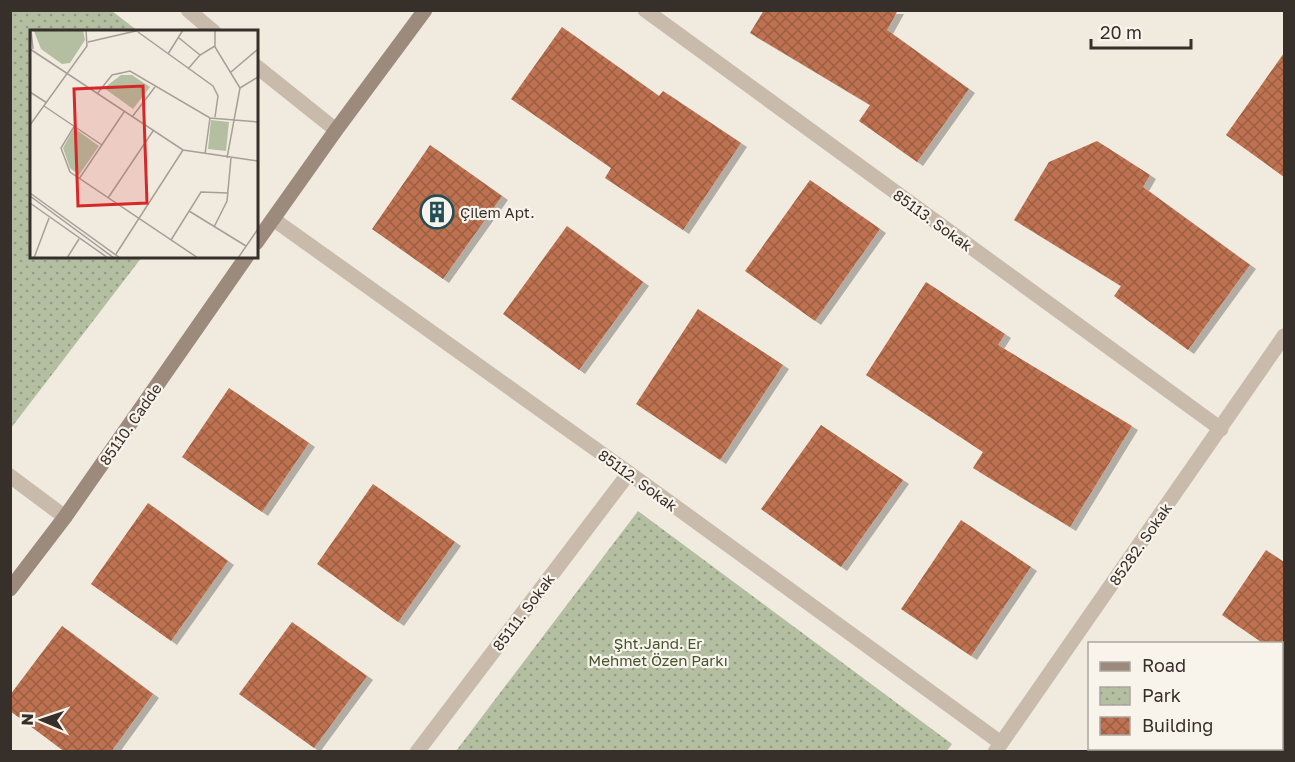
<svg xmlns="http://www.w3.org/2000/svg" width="1295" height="762" font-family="'Golos Text',sans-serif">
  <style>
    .park { fill: url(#park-dots) }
    .building { fill: url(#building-cross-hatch); filter: url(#shadow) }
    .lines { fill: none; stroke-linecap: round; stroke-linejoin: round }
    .street { stroke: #c9bbac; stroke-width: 15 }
    .secondary { stroke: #9c8a7d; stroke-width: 15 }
    .labels { text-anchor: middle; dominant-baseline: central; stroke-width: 4.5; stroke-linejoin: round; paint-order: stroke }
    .poi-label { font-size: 15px; fill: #372f2a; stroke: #f9f4eb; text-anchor: start }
    .street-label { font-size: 15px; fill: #372f2a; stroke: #f9f4eb }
    .park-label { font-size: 15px; fill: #44542f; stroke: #f9f4eb }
    .inset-road { fill: none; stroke: #a79f97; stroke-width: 1.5 }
    .view { fill: #d62828; fill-opacity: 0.15; stroke: #d62828; stroke-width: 3 }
    .inset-edge { fill: none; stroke: #372f2a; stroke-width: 3 }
  </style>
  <defs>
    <pattern id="park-dots" width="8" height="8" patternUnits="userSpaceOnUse" patternTransform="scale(1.5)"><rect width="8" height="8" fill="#b3bfa0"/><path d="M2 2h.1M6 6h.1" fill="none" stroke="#929c83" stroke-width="1.8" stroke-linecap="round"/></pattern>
    <pattern id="building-cross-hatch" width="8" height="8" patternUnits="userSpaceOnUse" patternTransform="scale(1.5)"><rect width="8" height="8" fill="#be7251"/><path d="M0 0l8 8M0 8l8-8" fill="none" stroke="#9b5e43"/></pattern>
    <filter id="shadow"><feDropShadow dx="6" dy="4" stdDeviation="0" flood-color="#0004"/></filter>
  </defs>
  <rect width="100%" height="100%" fill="#f1eadf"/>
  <!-- park -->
  <path class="park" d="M11,10L112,11L138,31L32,32V256L142,257L11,428Z
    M638,511L952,744L946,752L456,751Z"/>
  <!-- building -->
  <path class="building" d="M764,10H898L887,30L969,89L917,162L859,121L870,105L750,33Z
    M562,27L659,96L663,91L741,143L683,230L605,178L611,168L511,99Z
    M1284,53V177L1226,135Z
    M1097,141L1150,175L1143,187L1250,265L1188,350L1114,296L1121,286L1014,220L1049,162Z
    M430,145L502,196L443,279L372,229Z
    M810,180L880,229L815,321L745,271Z
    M567,226L643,282L579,370L503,314Z
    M926,282L1005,334L998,345L1132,426L1070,527L973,468L983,452L866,375Z
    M698,309L783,365L720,460L636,404Z
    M229,388L309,443L262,512L182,457Z
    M821,425L903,480L841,567L761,509Z
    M373,484L455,542L398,622L317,564Z
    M148,503L228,561L171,641L91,584Z
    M961,520L1031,567L971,656L901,609Z
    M1266,550L1284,562V658L1281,655V644H1264L1222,615Z
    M292,622L367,676L314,748L239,694Z
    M62,626L153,694L111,752H65L10,711V695Z"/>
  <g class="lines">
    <!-- street -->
    <path class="street" d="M188,10L214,32
      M645,10L1221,429
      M256,66L336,130
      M273,219L629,473L1001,743
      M10,476L65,517
      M417,752L629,473
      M995,752L1284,336"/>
    <!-- secondary -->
    <path class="secondary" d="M256,243L336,130L425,10
      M10,589L65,517L247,256"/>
  </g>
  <!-- icons -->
  <defs>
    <g id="building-ring" transform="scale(1.725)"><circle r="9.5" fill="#f9f4eb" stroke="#224f56" stroke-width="1.5"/><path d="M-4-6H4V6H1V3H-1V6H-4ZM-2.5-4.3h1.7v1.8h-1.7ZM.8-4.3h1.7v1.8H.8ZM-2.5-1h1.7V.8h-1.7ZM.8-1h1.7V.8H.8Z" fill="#224f56"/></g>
  </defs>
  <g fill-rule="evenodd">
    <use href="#building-ring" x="437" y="212"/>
  </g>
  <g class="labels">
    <!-- poi labels -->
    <g class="poi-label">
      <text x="460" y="212">Çilem Apt.</text>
    </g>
    <!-- street labels -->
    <g class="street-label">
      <text transform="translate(933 220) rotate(36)">85113. Sokak</text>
      <text transform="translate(130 424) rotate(-55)">85110. Cadde</text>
      <text transform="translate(638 480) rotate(36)">85112. Sokak</text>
      <text transform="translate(1140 544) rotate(-55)">85282. Sokak</text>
      <text transform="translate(523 612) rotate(-53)">85111. Sokak</text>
    </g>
    <!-- park labels -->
    <g class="park-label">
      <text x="658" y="643">Şht.Jand. Er<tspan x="658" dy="17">Mehmet Özen Parkı</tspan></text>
    </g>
  </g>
  <!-- overview -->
  <g transform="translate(30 30)">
    <rect width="228" height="228" fill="#f1eadf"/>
    <path d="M53,0L55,10L40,33L32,34L11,19L4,1ZM91,45H102L120,57L103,79L74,58ZM181,90L199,92L196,121L178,119ZM44,98L69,116L49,145L40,138L33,118Z" fill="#b3bfa0"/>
    <path class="inset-road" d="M1,0L3,19M185,0V17L210,58L197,128M108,2L183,56L188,66L185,87M149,8L170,25M58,12L110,0M0,19L153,120L228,131M138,24L153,0M158,39L170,25L185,16M201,42L228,19M210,58L228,47M0,62L17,73M67,64L82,45L100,41L180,88L228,92M14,76L72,115M102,87L125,57M0,95L57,16L56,0M45,95L31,118L40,142L168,228M175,124L180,88M49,149L94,82M0,163L90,228M0,166L84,228M78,168L123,101M0,173L78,228M159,181L216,216M184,197L197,171L201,128M141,210L171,162L198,163M86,224L153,120M4,228L19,188M37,228L49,209M208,228L228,199"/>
    <path class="view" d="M113,56L117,173L48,176L44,59Z"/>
    <rect width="228" height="228" class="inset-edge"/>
  </g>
  <!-- border -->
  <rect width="1295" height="762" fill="none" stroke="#372f2a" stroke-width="24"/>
  <!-- legend -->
  <rect x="1088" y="642" width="195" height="108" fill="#f9f4eb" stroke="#aba59e" stroke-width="1.5"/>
  <rect x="1100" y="662" width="30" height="9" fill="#9c8a7d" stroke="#aba59e" stroke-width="1.5"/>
  <text x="1142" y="672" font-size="18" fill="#372f2a">Road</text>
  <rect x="1100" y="687" width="30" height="18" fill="url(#park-dots)" stroke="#aba59e" stroke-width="1.5"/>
  <text x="1142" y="702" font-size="18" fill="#372f2a">Park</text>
  <rect x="1100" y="717" width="30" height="18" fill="url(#building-cross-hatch)" stroke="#aba59e" stroke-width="1.5"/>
  <text x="1142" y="732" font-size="18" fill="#372f2a">Building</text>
  <!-- north arrow -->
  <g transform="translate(42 720) rotate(272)" stroke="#f9f4eb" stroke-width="4.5" paint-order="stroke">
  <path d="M0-4.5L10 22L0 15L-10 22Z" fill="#372f2a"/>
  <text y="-9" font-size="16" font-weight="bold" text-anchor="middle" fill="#372f2a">N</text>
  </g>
  <!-- scale -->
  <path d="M1091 39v9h100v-9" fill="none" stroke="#372f2a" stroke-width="3"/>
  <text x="1100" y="39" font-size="18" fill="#372f2a" stroke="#f9f4eb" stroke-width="4.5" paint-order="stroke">20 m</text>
</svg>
